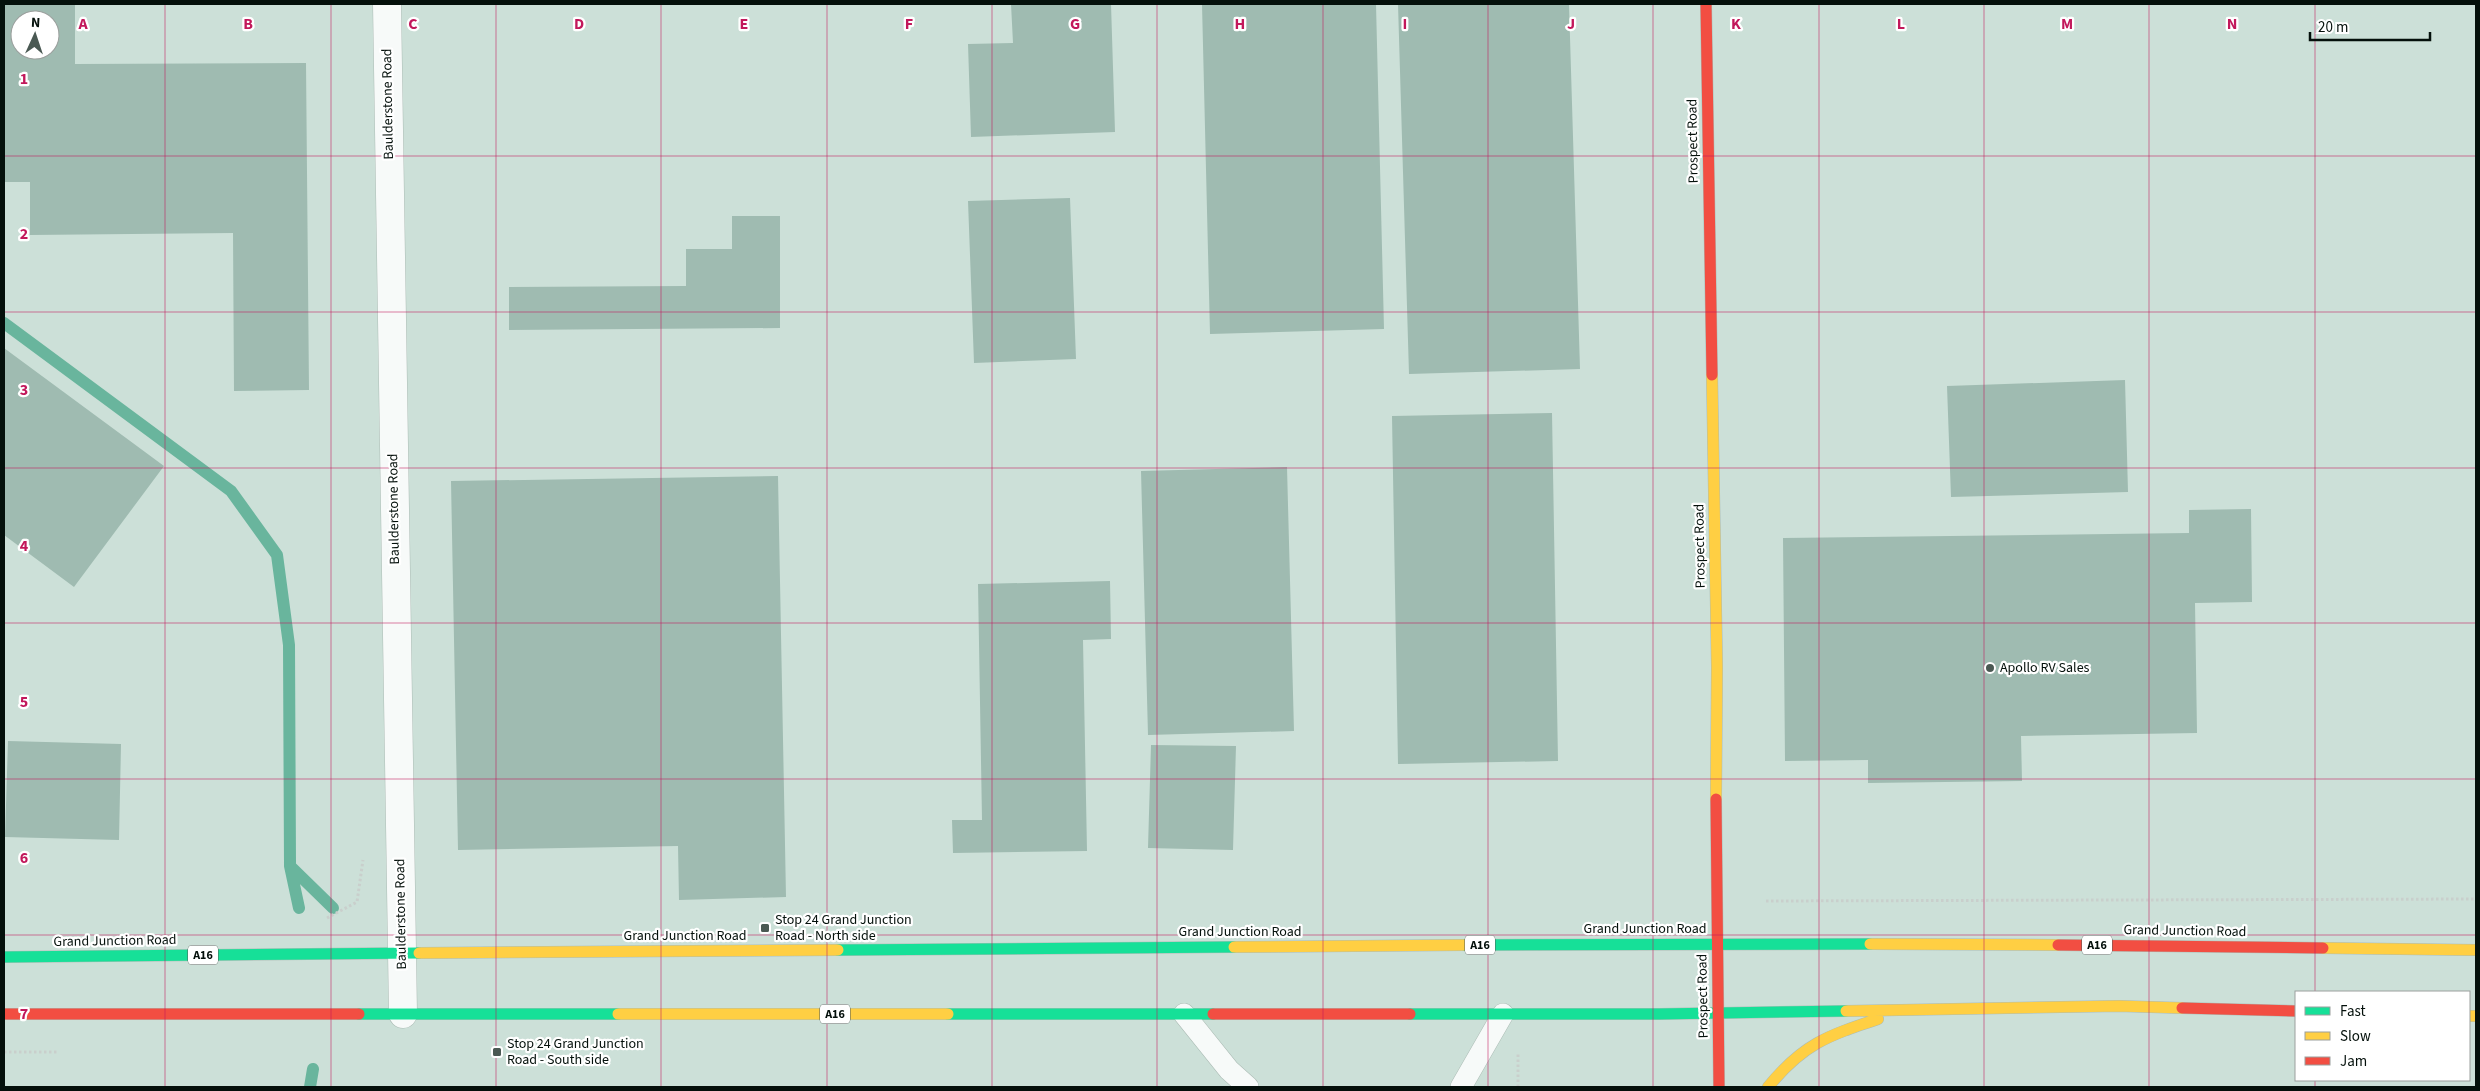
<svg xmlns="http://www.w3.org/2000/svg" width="2480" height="1091" font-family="'Source Sans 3',sans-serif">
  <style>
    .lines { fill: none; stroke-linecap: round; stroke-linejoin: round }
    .stream { stroke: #69b59d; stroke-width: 12 }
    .building { fill: #9fbbb1; fill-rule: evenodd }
    .lane-casing { stroke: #acbcb5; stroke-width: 22 }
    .street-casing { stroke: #acbcb5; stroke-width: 29 }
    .fast-casing { stroke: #acbcb5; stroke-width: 12 }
    .slow-casing { stroke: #acbcb5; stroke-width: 12 }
    .jam-casing { stroke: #acbcb5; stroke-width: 12 }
    .path { stroke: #c9cfcc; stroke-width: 3; stroke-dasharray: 2.5 2.5; stroke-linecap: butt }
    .lane { stroke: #f7faf9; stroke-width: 21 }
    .street { stroke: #f7faf9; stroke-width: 28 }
    .fast { stroke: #16e098; stroke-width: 11 }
    .slow { stroke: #ffcf43; stroke-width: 11 }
    .jam { stroke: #f24e42; stroke-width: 11 }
    .grid { fill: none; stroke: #c2185b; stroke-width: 1; stroke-opacity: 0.55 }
    .poi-dot { fill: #4a5953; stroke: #fff; stroke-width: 2 }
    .labels { text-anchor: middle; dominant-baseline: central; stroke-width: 4.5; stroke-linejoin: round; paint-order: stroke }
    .shield { fill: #fff; stroke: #4f5854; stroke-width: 1 }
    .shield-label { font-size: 12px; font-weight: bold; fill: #04100b }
    .street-label { font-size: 14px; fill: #04100b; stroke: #fff }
    .poi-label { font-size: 14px; fill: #04100b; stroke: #fff; text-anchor: start }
    .grid-label { font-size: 16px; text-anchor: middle; font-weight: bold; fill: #c2185b; stroke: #fff; stroke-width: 4.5; stroke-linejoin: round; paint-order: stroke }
  </style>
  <rect width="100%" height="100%" fill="#cce0d8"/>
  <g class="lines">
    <!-- stream -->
    <path class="stream" d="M4,323L231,491L277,555L289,645L290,866L299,908
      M290,866L333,908
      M310,1087L313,1069"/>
  </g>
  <!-- building -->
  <path class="building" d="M4,4H75V64L306,63L309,390L234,391L233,233L30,235V182H4ZM20,20H50V50H20Z
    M1011,4H1111L1115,132L971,137L968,44L1013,43Z
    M1202,4H1376L1384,329L1210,334Z
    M1398,4H1569L1580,369L1409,374Z
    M1070,198L1076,359L974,363L968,201Z
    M732,216H780V328L509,330V287L686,286V249H732Z
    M4,348L164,466L74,587L4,535Z
    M2125,380L2128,492L1951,497L1947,386Z
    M1552,413L1558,761L1398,764L1392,416Z
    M1287,467L1294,731L1148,735L1141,471Z
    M778,476L786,897L679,900L678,846L458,850L451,481Z
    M2251,509L2252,602L2195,603L2197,733L2021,736L2022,781L1868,783V760L1785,761L1783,538L2189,533V510Z
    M1110,581L1111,639L1083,640L1087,851L953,853L952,820H982L978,584Z
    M8,741L121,744L119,840L5,837Z
    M1151,745L1236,746L1233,850L1148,848Z"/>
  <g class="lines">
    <!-- lane casing -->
    <g class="lane-casing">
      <path id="lane" d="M1184,1014L1229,1070L1248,1087
        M1461,1087L1503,1014"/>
    </g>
    <!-- street casing -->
    <g class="street-casing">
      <path id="street" d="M387,4L403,1014"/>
    </g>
    <!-- fast casing -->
    <g class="fast-casing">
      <path id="fast" d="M1465,945L1870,944
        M838,950L1234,947
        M4,957L419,953
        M359,1014H618
        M948,1014H1213
        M1410,1014H1659L1846,1011"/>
    </g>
    <!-- slow casing -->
    <g class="slow-casing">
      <path id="slow" d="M1712,375L1717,667L1716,799
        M1870,944L2058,945
        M1234,947L1465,945
        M2323,948L2476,950
        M419,953L838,950
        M1846,1011L2119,1006L2182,1008
        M618,1014H948
        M2469,1016H2476
        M1768,1087C1803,1044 1827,1036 1878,1019"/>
    </g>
    <!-- jam casing -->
    <g class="jam-casing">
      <path id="jam" d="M1706,4L1712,375
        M1716,799L1719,1087
        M2058,945L2323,948
        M2182,1008L2296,1011
        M4,1014H359
        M1213,1014H1410"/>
    </g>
    <!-- path -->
    <path class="path" d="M1766,901L2476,899
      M327,918L357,902L363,860
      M4,1052H59
      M1518,1087V1053"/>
    <!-- lane -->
    <use href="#lane" class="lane"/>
    <!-- street -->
    <use href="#street" class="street"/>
    <!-- fast -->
    <use href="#fast" class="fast"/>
    <!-- slow -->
    <use href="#slow" class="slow"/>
    <!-- jam -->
    <use href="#jam" class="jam"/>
  </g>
  <!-- grid -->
  <path class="grid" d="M165,4V1087M331,4V1087M496,4V1087M661,4V1087M827,4V1087M992,4V1087M1157,4V1087M1323,4V1087M1488,4V1087M1653,4V1087M1819,4V1087M1984,4V1087M2149,4V1087M2315,4V992M4,156H2476M4,312H2476M4,468H2476M4,623H2476M4,779H2476M4,935H2476M2315,1080V1087"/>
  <!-- markers -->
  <g class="poi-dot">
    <circle cx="1990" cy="668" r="5"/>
    <rect x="760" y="923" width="10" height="10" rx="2.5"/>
    <rect x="492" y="1047" width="10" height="10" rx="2.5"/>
  </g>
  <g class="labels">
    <!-- shield labels -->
    <g class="shield">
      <rect x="1465" y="935.5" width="30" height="19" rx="4"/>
      <rect x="2082" y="935.5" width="30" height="19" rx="4"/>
      <rect x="188" y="945.5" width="30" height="19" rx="4"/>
      <rect x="820" y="1004.5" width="30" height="19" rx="4"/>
    </g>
    <g class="shield-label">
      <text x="1480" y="945">A16</text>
      <text x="2097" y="945">A16</text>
      <text x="203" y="955">A16</text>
      <text x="835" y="1014">A16</text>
    </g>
    <!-- street labels -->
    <g class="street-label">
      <text transform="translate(388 104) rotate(-91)">Baulderstone Road</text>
      <text transform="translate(1693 141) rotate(-91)">Prospect Road</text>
      <text transform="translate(394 509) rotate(-91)">Baulderstone Road</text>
      <text transform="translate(1700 546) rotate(-91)">Prospect Road</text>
      <text transform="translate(401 914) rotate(-91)">Baulderstone Road</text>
      <text x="1645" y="929">Grand Junction Road</text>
      <text transform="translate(2185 931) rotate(1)">Grand Junction Road</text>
      <text x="1240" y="932">Grand Junction Road</text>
      <text x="685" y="936">Grand Junction Road</text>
      <text transform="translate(115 941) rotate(-1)">Grand Junction Road</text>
      <text transform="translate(1703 996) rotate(-91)">Prospect Road</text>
    </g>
    <!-- poi labels -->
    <g class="poi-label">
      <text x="2000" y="668">Apollo RV Sales</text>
      <text x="775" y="920">Stop 24 Grand Junction<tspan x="775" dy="16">Road - North side</tspan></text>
      <text x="507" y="1044">Stop 24 Grand Junction<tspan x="507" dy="16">Road - South side</tspan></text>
    </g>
  </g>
  <g class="grid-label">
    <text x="83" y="29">A</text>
    <text x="248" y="29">B</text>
    <text x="413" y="29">C</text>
    <text x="579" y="29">D</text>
    <text x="744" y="29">E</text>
    <text x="909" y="29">F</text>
    <text x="1075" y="29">G</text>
    <text x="1240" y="29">H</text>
    <text x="1405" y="29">I</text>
    <text x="1571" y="29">J</text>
    <text x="1736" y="29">K</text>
    <text x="1901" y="29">L</text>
    <text x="2067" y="29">M</text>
    <text x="2232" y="29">N</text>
    <text x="24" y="84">1</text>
    <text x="24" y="239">2</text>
    <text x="24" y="395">3</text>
    <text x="24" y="551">4</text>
    <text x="24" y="707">5</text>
    <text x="24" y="863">6</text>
    <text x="24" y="1019">7</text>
  </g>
  <!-- border -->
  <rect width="2480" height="1091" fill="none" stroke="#04100b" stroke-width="10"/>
  <!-- legend -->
  <rect x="2295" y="991" width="175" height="90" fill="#ffffff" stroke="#9b9f9d"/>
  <rect x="2305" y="1007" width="25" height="8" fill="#16e098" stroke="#9b9f9d"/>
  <text x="2340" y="1016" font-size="15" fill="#04100b">Fast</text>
  <rect x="2305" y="1032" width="25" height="8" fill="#ffcf43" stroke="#9b9f9d"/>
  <text x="2340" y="1041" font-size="15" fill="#04100b">Slow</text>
  <rect x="2305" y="1057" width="25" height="8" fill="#f24e42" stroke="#9b9f9d"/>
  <text x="2340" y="1066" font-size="15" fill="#04100b">Jam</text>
  <!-- north arrow -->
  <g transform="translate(35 35) rotate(3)"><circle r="24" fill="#ffffff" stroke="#9b9f9d"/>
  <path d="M0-4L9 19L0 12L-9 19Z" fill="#4a5953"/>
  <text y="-8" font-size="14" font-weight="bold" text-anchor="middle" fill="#04100b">N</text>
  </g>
  <!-- scale -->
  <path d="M2310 32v8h120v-8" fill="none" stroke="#04100b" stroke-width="2.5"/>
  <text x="2318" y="32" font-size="15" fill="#04100b" stroke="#ffffff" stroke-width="4" paint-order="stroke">20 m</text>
</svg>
